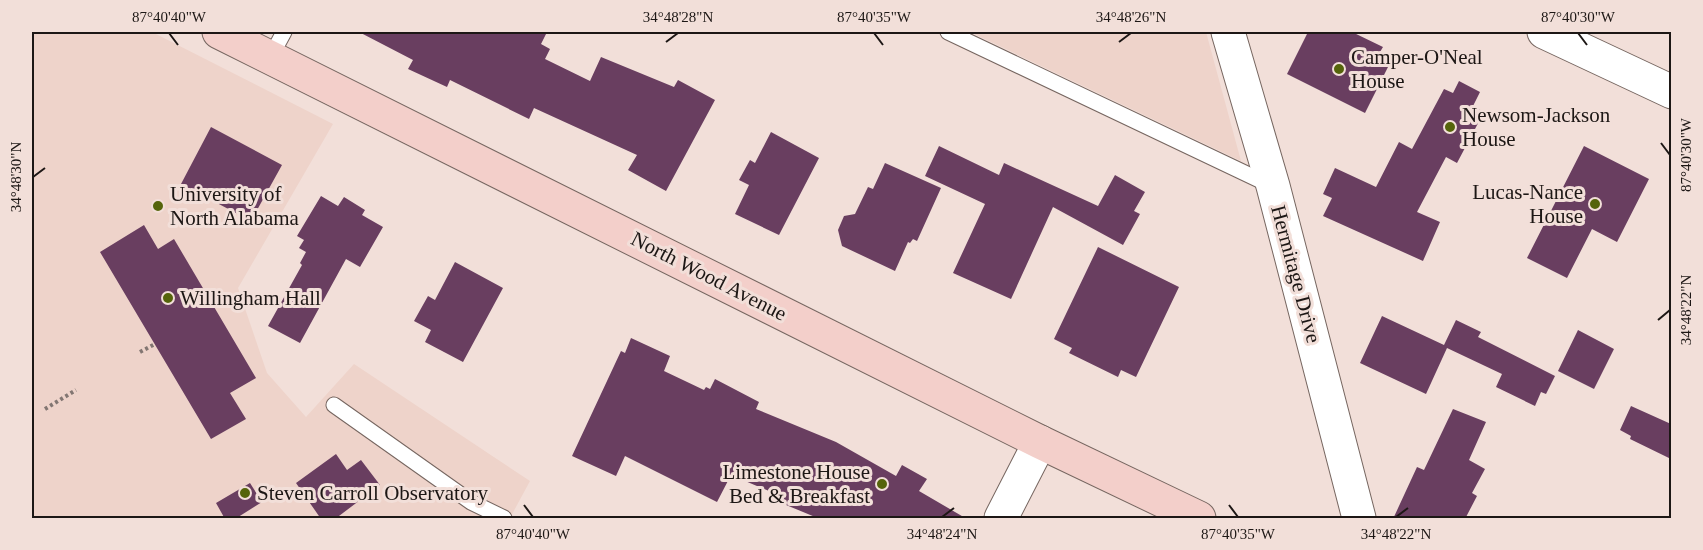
<svg xmlns="http://www.w3.org/2000/svg" width="1703" height="550" font-family="Georgia,serif">
  <style>
    .built { fill: #eed3ca }
    .building { fill: #693e60 }
    .lines { fill: none; stroke-linecap: round; stroke-linejoin: round }
    .service-casing { stroke: #766660; stroke-width: 17 }
    .tertiary-casing { stroke: #766660; stroke-width: 35 }
    .secondary-casing { stroke: #766660; stroke-width: 35 }
    .path { stroke: #827672; stroke-width: 4; stroke-dasharray: 3 3; stroke-linecap: butt }
    .service { stroke: #fff; stroke-width: 15 }
    .tertiary { stroke: #fff; stroke-width: 33 }
    .secondary { stroke: #f3cfca; stroke-width: 33 }
    .ticks { fill: none; stroke: #1d1715; stroke-width: 2 }
    .poi-dot { fill: #55640b; stroke: #f2dfd9; stroke-width: 2 }
    .labels { text-anchor: middle; dominant-baseline: central; stroke-width: 6; stroke-linejoin: round; paint-order: stroke }
    .poi-label { font-size: 21px; fill: #1d1715; stroke: #f2dfd9; text-anchor: start }
    .street-label { font-size: 21px; fill: #1d1715; stroke: #f2dfd9 }
    .neatline { fill: none; stroke: #1d1715; stroke-width: 2 }
    .ticks-label { font-size: 15px; text-anchor: middle; fill: #1d1715 }
  </style>
  <rect width="100%" height="100%" fill="#f2dfd9"/>
  <!-- built -->
  <path class="built" d="M32,32H152L333,124L238,288L267,373L306,417L354,364L530,481L510,518H32Z
    M970,32H1206L1241,161Z"/>
  <!-- building -->
  <path class="building" d="M359,32H547L541,44L550,49L545,59L590,81L601,57L674,87L678,80L715,100L666,191L628,170L637,155L534,108L529,119L450,80L447,87L408,69L413,60Z
    M1308,32H1352L1383,47L1377,57L1390,63L1365,113L1287,74Z
    M1459,81L1480,92L1473,106L1484,112L1457,163L1446,157L1417,212L1440,222L1423,261L1323,216L1332,198L1323,194L1335,168L1376,187L1399,142L1412,149L1444,89L1453,93Z
    M211,127L282,165L251,221L181,184Z
    M771,132L819,158L779,235L735,214L749,185L739,180L750,160L755,163Z
    M939,146L999,175L1004,163L1098,206L1115,175L1145,192L1134,211L1140,214L1123,245L1053,207L1011,299L953,273L985,204L925,176Z
    M1584,146L1649,179L1617,242L1592,229L1567,278L1527,258Z
    M885,163L941,188L917,241L913,239L910,243L908,242L895,271L842,246L838,230L844,216L855,214L868,187L873,189Z
    M321,196L338,206L344,197L365,210L362,215L383,227L360,267L346,259L300,343L268,326L302,265L300,263L306,252L299,248L304,240L297,236Z
    M144,225L158,249L174,239L256,378L230,393L246,419L211,439L100,252Z
    M1098,247L1179,287L1136,377L1121,370L1118,377L1069,353L1072,348L1054,339Z
    M455,262L503,288L463,362L425,342L431,330L414,321L428,296L435,300Z
    M1382,316L1444,345L1456,320L1481,332L1478,337L1555,376L1546,394L1541,392L1535,406L1496,387L1502,374L1447,348L1426,394L1360,363Z
    M1578,330L1614,349L1594,389L1558,371Z
    M631,338L670,356L664,371L704,390L706,387L710,389L715,379L759,402L756,409L836,442L896,476L902,465L927,479L919,491L967,519H820L774,500L776,494L731,475L717,502L625,456L616,476L572,456L621,351L625,353Z
    M1631,406L1671,424V459L1630,439L1631,436L1620,430Z
    M1453,409L1486,422L1469,460L1485,469L1472,493L1477,496L1465,519H1393L1417,467L1424,470Z
    M336,454L347,470L361,460L380,485L335,519H321L296,483Z
    M250,483L262,502L235,519H225L216,503Z"/>
  <g class="lines">
    <!-- service casing -->
    <g class="service-casing">
      <path id="service" d="M948,32L1270,185
        M271,56L284,32
        M334,405L471,502L504,518"/>
    </g>
    <!-- tertiary casing -->
    <g class="tertiary-casing">
      <path id="tertiary" d="M1228,32L1273,186L1359,518
        M1544,32L1672,92
        M1001,518L1040,442"/>
    </g>
    <!-- secondary casing -->
    <g class="secondary-casing">
      <path id="secondary" d="M219,32L1040,442L1199,518"/>
    </g>
    <!-- path -->
    <path class="path" d="M140,352L155,344
      M45,409L76,390"/>
    <!-- service -->
    <use href="#service" class="service"/>
    <!-- tertiary -->
    <use href="#tertiary" class="tertiary"/>
    <!-- secondary -->
    <use href="#secondary" class="secondary"/>
  </g>
  <!-- ticks -->
  <path class="ticks" d="M169,33L178,45M874,33L883,45M1578,33L1587,45M666,42L678,33M1119,42L1131,33M1661,143L1670,155M33,177L45,168M1658,320L1670,310M524,505L533,517M1229,505L1238,517M942,517L954,508M1396,517L1408,508"/>
  <!-- markers -->
  <g class="poi-dot">
    <circle cx="1339" cy="69" r="6"/>
    <circle cx="1450" cy="127" r="6"/>
    <circle cx="1595" cy="204" r="6"/>
    <circle cx="158" cy="206" r="6"/>
    <circle cx="168" cy="298" r="6"/>
    <circle cx="882" cy="484" r="6"/>
    <circle cx="245" cy="493" r="6"/>
  </g>
  <g class="labels">
    <!-- poi labels -->
    <g class="poi-label">
      <text x="1351" y="57">Camper-O'Neal<tspan x="1351" dy="24">House</tspan></text>
      <text x="1462" y="115">Newsom-Jackson<tspan x="1462" dy="24">House</tspan></text>
      <text x="1583" y="192" text-anchor="end">Lucas-Nance<tspan x="1583" dy="24">House</tspan></text>
      <text x="170" y="194">University of<tspan x="170" dy="24">North Alabama</tspan></text>
      <text x="180" y="298">Willingham Hall</text>
      <text x="870" y="472" text-anchor="end">Limestone House<tspan x="870" dy="24">Bed &amp; Breakfast</tspan></text>
      <text x="257" y="493">Steven Carroll Observatory</text>
    </g>
    <!-- street labels -->
    <g class="street-label">
      <text transform="translate(1296 274) rotate(75)">Hermitage Drive</text>
      <text transform="translate(709 276) rotate(27)">North Wood Avenue</text>
    </g>
  </g>
  <!-- border -->
  <rect width="1703" height="550" fill="none" stroke="#f2dfd9" stroke-width="66"/>
  <rect x="33" y="33" width="1637" height="484" class="neatline"/>
  <g class="ticks-label">
    <text x="169" y="22">87°40'40"W</text>
    <text x="678" y="22">34°48'28"N</text>
    <text x="874" y="22">87°40'35"W</text>
    <text x="1131" y="22">34°48'26"N</text>
    <text x="1578" y="22">87°40'30"W</text>
    <text transform="translate(1686 155) rotate(-90)" y="5">87°40'30"W</text>
    <text transform="translate(16 177) rotate(-90)" y="5">34°48'30"N</text>
    <text transform="translate(1686 310) rotate(-90)" y="5">34°48'22"N</text>
    <text x="533" y="539">87°40'40"W</text>
    <text x="942" y="539">34°48'24"N</text>
    <text x="1238" y="539">87°40'35"W</text>
    <text x="1396" y="539">34°48'22"N</text>
  </g>
</svg>
